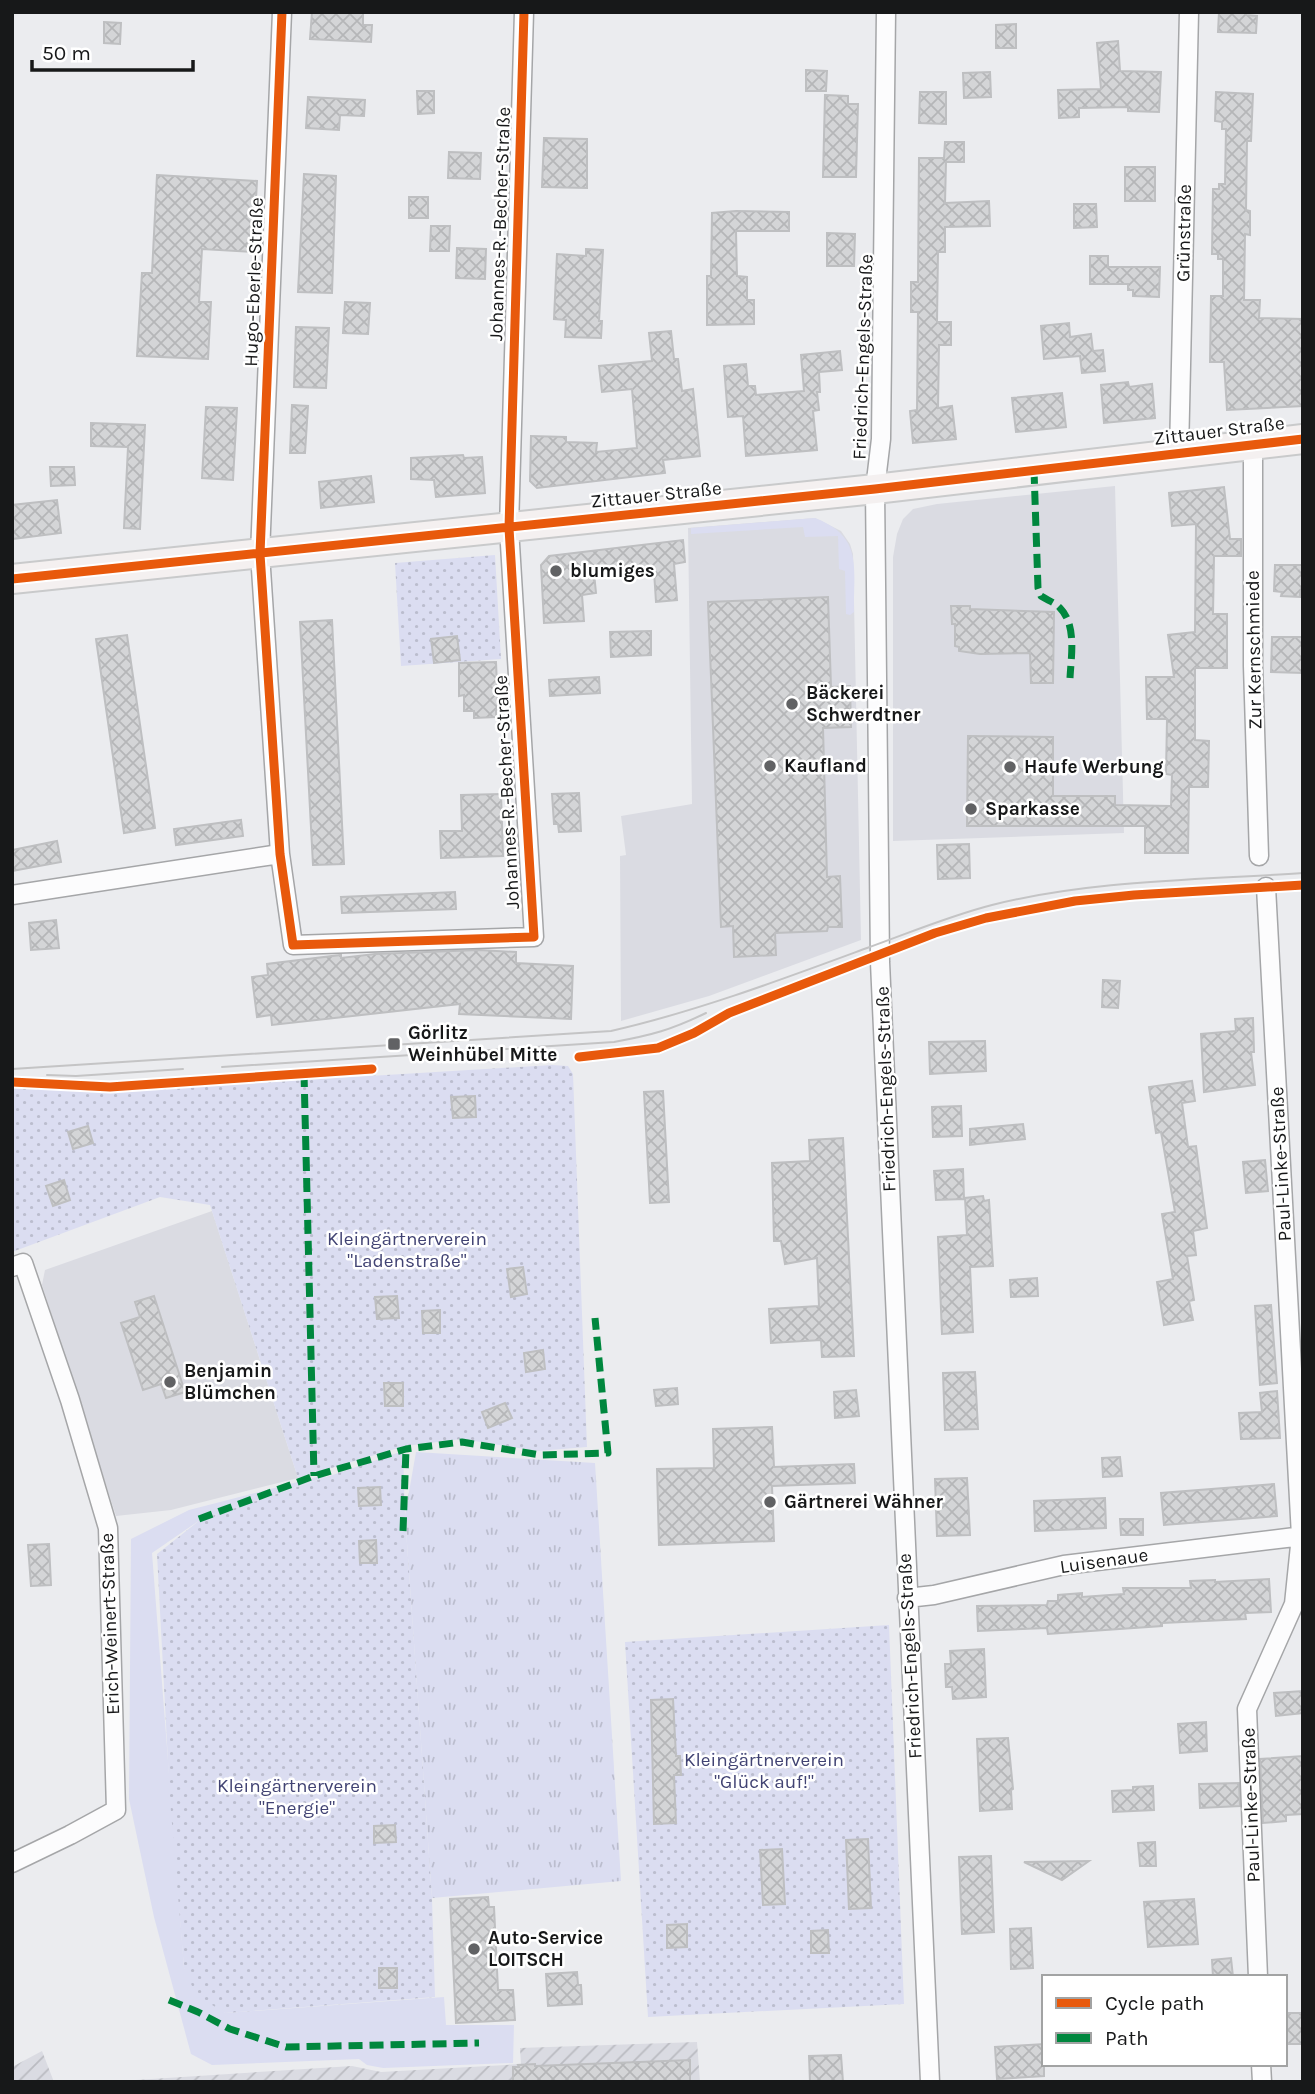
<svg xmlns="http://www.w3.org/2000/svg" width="1315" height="2094" font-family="Karla,sans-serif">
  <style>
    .built { fill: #dadbe2 }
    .industrial { fill: url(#industrial-furrows) }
    .grass { fill: #dbddf1 }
    .park { fill: url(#park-tufts) }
    .garden { fill: url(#garden-dots) }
    .building { fill: url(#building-cross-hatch); stroke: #bebfc1; stroke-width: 2 }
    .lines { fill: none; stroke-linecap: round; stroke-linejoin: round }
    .minor-casing { stroke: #a5a6a8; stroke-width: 21 }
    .primary-casing { stroke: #c9cacb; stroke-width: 32 }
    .minor { stroke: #fcfcfd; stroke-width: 18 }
    .primary { stroke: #f4f0f0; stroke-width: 28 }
    .tram { stroke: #c4c4c5; stroke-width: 2 }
    .quiet { stroke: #00873e; stroke-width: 7; stroke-dasharray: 14 7; stroke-linecap: butt }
    .cycleway-casing { stroke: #fff; stroke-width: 13 }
    .cycleway { stroke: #e8590c; stroke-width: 9 }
    .poi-dot { fill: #616264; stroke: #fff; stroke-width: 2.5 }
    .labels { text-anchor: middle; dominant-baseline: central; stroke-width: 5; stroke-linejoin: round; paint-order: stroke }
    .street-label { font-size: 19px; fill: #171819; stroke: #fff }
    .poi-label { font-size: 19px; font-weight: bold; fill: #171819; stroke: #fff; text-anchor: start }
    .park-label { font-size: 19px; fill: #414373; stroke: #fff }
  </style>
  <defs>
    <pattern id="industrial-furrows" width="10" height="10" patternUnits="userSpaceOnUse" patternTransform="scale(1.75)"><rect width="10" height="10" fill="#dadbe2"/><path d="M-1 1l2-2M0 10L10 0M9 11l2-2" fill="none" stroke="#babbc1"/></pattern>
    <pattern id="park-tufts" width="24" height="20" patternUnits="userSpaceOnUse" patternTransform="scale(1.75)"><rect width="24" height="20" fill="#dbddf1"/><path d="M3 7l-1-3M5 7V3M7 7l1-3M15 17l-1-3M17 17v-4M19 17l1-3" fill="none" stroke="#bbbdce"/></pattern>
    <pattern id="garden-dots" width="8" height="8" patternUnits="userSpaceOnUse" patternTransform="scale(1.75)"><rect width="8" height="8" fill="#dbddf1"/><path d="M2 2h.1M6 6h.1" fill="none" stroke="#bbbdce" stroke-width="1.8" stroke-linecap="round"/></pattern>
    <pattern id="building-cross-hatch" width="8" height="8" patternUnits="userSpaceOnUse" patternTransform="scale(1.75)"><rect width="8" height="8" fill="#d4d5d7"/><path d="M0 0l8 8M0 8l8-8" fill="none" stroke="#b5b6b8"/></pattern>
  </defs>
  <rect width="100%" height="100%" fill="#ebecef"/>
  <!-- built -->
  <path class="built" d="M1115,486L1124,833L893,841V557L897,534L903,519L913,509L937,504Z
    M815,518L841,531L850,544L853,554L861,940L709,996L621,1021L620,856L626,855L621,816L692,804L688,528Z
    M212,1211L298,1478L171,1510L116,1516L42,1285L45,1270Z"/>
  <!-- industrial -->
  <path class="industrial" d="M697,2042L700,2082H105L352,2066L381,2072L521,2064L520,2048Z
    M42,2051L54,2082H12V2067Z"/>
  <!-- grass -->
  <path class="grass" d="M815,518C864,537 853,568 854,612L850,615L846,614L845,571L839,569L838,536L805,537L803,527L691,534V528Z
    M321,1476L326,1477L200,1520L152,1553L184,1968L225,2013L444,1997L446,2025H514L513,2063L383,2068L367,2065L359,2059L212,2065L191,2054L154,1917L129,1799L131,1539L189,1510Z"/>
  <!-- park -->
  <path class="park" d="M416,1452L595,1463L621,1881L432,1898L405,1515Z"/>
  <!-- garden -->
  <path class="garden" d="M495,555L501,659L401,666L395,563Z
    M552,1065L568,1066L573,1074L587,1447L537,1451L462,1439L405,1446L298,1478L210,1205L160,1197L12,1252V1086L105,1092Z
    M403,1451L405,1515L432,1898L435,1997L225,2013L196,1995L184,1968L170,1800L157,1554L200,1520Z
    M889,1625L904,2004L648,2017L625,1642Z"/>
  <!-- building -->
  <path class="building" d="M312,12H363V25H372L371,42L310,39Z
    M1219,12H1246V15L1257,16L1256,33L1218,32Z
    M104,22L121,23L120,44L104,43Z
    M1016,24V48H996V25Z
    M1118,41L1120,71L1161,72L1159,112L1128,111V107L1079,108V117L1059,118L1058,90L1101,89L1097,43Z
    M806,70L827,71L826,91H806Z
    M990,72L991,97L964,98L963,73Z
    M417,91H434V113L418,114Z
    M920,92H946V124L919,123Z
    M1216,92L1253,94L1251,141H1247L1246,210L1250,211V235L1245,234L1244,300H1260L1259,318L1303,319V406L1227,410L1224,362H1210L1211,296H1223V259H1218V254H1212L1213,189H1219V184H1225L1226,129H1222V122L1215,121Z
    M825,95L848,96V104H858L856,177H823Z
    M308,97L365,100L364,116L340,115L339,130L306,128Z
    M544,138L587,139V188L542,187Z
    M945,142H964V162H946L945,203L989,201L990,226L945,227V252H938L937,322H951V345H939L938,408L952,406L956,439L913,443L910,411L917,410L918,312H911V282H918L919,158H944Z
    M449,152L481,153L480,179L448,178Z
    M1125,167H1155V201H1125Z
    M304,174L336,176L332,293L298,292Z
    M157,175L257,181L253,252L202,249L199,302H211L208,359L137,356L142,273H152Z
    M409,197H428V218H409Z
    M1074,204H1096L1097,227L1074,228Z
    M736,211L789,212V231H736L737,276L747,277V300H754V324L707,325V276H711L712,213Z
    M431,226H450L449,251H430Z
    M827,233L855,234L854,266H827Z
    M457,248L486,249L485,279L456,278Z
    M586,249L603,250L599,321H602L601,338L565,337L566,320L554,319L557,254L586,256Z
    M1090,256H1108V267H1160L1159,297L1133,296V290H1128V284H1090Z
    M345,302L370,303L368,334L343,333Z
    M1069,323L1070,337L1091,334L1093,351L1103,350L1105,371L1082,373L1080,356L1044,359L1041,326Z
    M296,327L329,328L326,388L294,387Z
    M671,331L674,359H678L682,391L693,389L700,456L663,460L665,473L537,488L530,481L531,436L566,437V442L597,443L596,452L637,448L632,389L602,392L599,366L652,361L649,333Z
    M840,351L842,370L819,372L820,392H817L819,410L813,411L817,450L746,456L743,416L728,417L724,366L746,364L748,386H755L756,395L804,391L801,355Z
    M1128,382L1129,387L1152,384L1155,418L1104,423L1101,385Z
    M1062,393L1066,427L1016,432L1012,398Z
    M292,405L308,406L305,453H290Z
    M206,407L237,408L233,480L202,478Z
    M91,423L145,425L140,529L124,528L128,447L91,446Z
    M463,455L464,458L482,457L485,493L436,497L434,480L411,479V458Z
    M50,467H74L75,485L51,486Z
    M371,476L374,502L321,508L319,482Z
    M1224,487L1230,539H1241V556H1214L1213,614H1227V668H1195V740L1209,741L1208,787H1189L1188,853H1145V826H967L968,736L1053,737V796H1115V805L1171,806L1172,775L1166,774L1167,719H1147L1146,677H1174L1168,635L1195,632L1196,524L1172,526L1169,493Z
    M57,500L61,533L12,539V505Z
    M683,540L685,562L674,564L677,600L656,602L654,571L633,574L632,568L594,573L596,593L582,595L584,621L544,623L541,565L549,556Z
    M1275,565H1303V592H1300V597L1281,596L1282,592L1274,591Z
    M828,597L831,687L850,686L851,727L823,728L827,877L840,876L842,927H828L827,931L775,933L776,955L734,957L733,926L721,927L708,602Z
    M951,606H970V609L1054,612L1053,683H1031L1030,653L980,654L959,651V647L955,646V624H952Z
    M332,620L344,864L313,865L300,622Z
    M651,631V655L611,657L610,632Z
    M127,635L155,828L124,833L96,639Z
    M457,636L460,660L434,663L431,639Z
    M1272,637H1303V673L1271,672Z
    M496,662L498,710H496V717L474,718V711H464V695L459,696V663Z
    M599,677L600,693L550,696L549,680Z
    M579,793L581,831L559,832L558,824H554L552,794Z
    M501,794L503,856L441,858L440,831H462L461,795Z
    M241,820L243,836L176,845L174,829Z
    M57,841L61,862L12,871V850Z
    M969,844L970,878L938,879L937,845Z
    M455,892L456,909L342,913L341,897Z
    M56,920L59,948L31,950L29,923Z
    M479,950L516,952V963L573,966L571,1019L459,1014L460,1004L272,1025L271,1015L257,1017L252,977L268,975L267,964L341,955V958L375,954Z
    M1103,980L1120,981L1118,1008L1102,1007Z
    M1253,1018L1254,1052H1251L1255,1085L1204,1092L1201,1034L1236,1031L1235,1019Z
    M985,1041L986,1071L930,1074L929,1042Z
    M1192,1081L1195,1101L1182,1103L1188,1147L1196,1146L1207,1228L1193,1231L1196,1255L1187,1256L1194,1300L1189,1301L1193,1320L1164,1325L1157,1282L1173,1279L1162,1214L1175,1212L1161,1132L1156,1133L1149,1087Z
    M663,1091L669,1202L650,1203L644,1092Z
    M475,1096L476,1117L453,1118L451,1097Z
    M961,1106L962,1136L933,1137L932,1107Z
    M1023,1124L1025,1139L970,1145V1129Z
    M88,1126L93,1143L73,1149L68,1132Z
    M843,1138L854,1356L822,1357L821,1340L771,1343L769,1309L819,1306L817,1258L785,1264L781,1241H774L772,1163L810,1161L809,1140Z
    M1265,1160L1268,1191L1246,1193L1243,1162Z
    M963,1169L964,1199L936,1200L934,1171Z
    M64,1180L70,1200L53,1206L46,1186Z
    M983,1196L984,1201L989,1200L993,1266L970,1267L973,1332L942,1334L938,1237L967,1235L965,1198Z
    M523,1267L527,1294L511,1297L507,1269Z
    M1037,1278L1038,1296L1011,1297L1010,1280Z
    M154,1296L185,1392L166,1398L161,1384L143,1390L121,1323L140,1317L135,1302Z
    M397,1296L399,1318L377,1319L375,1297Z
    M1271,1305L1277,1383L1260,1385L1255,1306Z
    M440,1310V1333H423L422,1311Z
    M543,1350L545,1369L526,1372L524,1353Z
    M975,1372L978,1429L945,1430L943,1373Z
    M384,1383H403V1406H385Z
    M677,1388L678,1404L656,1406L654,1390Z
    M856,1390L859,1416L835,1418L834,1392Z
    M1277,1391L1280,1438L1241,1439L1239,1413L1262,1412L1260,1393Z
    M505,1403L512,1418L488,1428L482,1412Z
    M772,1427L774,1467L854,1464L855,1483L772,1486L774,1541L659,1545L657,1469L714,1468L713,1429Z
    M1120,1457L1122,1476L1103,1477L1102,1458Z
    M967,1478L970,1535L937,1536L935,1479Z
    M1274,1484L1277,1516L1164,1525L1161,1493Z
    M380,1487L381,1505L359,1506L358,1488Z
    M1105,1498L1106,1528L1035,1531L1034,1501Z
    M1120,1519H1143V1535H1121Z
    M376,1540L377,1563H360L359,1541Z
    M49,1544L51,1585L31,1586L28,1545Z
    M1269,1579L1271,1612L1245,1613L1246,1619L1162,1623V1626L1048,1634L1047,1628L978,1631L977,1606L1047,1605L1048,1601H1058V1595L1082,1593V1597L1124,1594L1123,1588H1191L1190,1581L1215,1580V1582Z
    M984,1649L986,1697L953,1699L952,1687H946L945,1664H951L950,1651Z
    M1303,1691V1713L1276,1716L1274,1693Z
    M673,1699L676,1756H680L681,1775H674L676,1823L654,1824L651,1700Z
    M1206,1722L1207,1751L1180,1753L1178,1724Z
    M1008,1738L1013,1789L1011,1790L1012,1809L980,1811L977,1739Z
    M1303,1756V1814L1286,1815V1821L1263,1823L1260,1759Z
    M1239,1783L1240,1806L1200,1808L1199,1784Z
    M1153,1786L1154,1810L1113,1812L1112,1791L1133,1790V1787Z
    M395,1825L396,1842L374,1843V1826Z
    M868,1839L871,1908L849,1909L846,1840Z
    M1155,1842L1156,1866H1140L1138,1843Z
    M782,1849L785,1904L763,1905L760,1850Z
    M991,1856L994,1932L962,1934L959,1857Z
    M1089,1861L1062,1880L1024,1862Z
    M488,1897L489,1907H494L498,1990H513L515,2020L456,2023L450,1899Z
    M1194,1899L1198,1944L1148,1947L1144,1902Z
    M687,1924V1947L667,1948V1925Z
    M1031,1928L1033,1968L1011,1969L1010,1929Z
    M828,1930L829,1953H811V1931Z
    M1231,1958L1233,1977H1213L1212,1960Z
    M379,1968H397V1988H379Z
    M577,1972L578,1985H581L582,2004L548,2006L546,1974Z
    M1285,2013H1303V2044H1285Z
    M1044,2044V2076L997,2079L995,2047Z
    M841,2055L843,2082H810L809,2056Z
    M690,2060V2082H513V2067H519L518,2065L535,2064V2066Z"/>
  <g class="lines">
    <!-- minor casing -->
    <g class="minor-casing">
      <path id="minor" d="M282,12L260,554L280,854L293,945L534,937L509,528L524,12
        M886,12L881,439L875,489L880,962L930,2082
        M1253,445V666L1259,856
        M1179,453L1189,12
        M12,895L280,854
        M12,1267L23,1263L70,1400L108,1528L116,1810L70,1835L12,1863
        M907,1598L934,1595L1064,1565L1303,1536
        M1258,1977L1247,1709L1294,1604L1301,1536L1266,887
        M1261,2064L1262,2082"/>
    </g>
    <!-- primary casing -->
    <g class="primary-casing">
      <path id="primary" d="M12,579L875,489L1303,439"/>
    </g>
    <!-- minor -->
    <use href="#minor" class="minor"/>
    <!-- primary -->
    <use href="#primary" class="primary"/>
    <!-- tram -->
    <path class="tram" d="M222,1067L614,1042C652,1035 671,1030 706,1013
      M12,1069L611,1031C698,1011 783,979 867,948C909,933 949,916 992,905C1091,880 1201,880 1303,873
      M47,1075L76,1076L183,1069"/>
    <!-- quiet -->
    <path class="quiet" d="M1034,470L1038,588L1041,596C1047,600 1056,603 1060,608C1077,625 1071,657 1070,678
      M304,1073L314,1476
      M199,1519L314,1476L406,1449L462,1442L540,1455L608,1453L595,1318
      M403,1531L406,1449
      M169,2000L198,2012L230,2029L286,2047L479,2043"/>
    <!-- cycleway casing -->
    <g class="cycleway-casing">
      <path id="cycleway" d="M282,12L260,554L280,854L293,945L534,937L509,528L524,12
        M12,579L875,489L1303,439
        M579,1057L658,1048L694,1033L729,1013L935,933L986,918L1075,901L1134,895L1303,885
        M12,1082L110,1087L372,1069"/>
    </g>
    <!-- cycleway -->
    <use href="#cycleway" class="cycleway"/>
  </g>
  <!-- markers -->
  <g class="poi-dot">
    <circle cx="556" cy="571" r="7"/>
    <circle cx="792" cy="704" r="7"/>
    <circle cx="770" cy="766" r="7"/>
    <circle cx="1010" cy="767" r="7"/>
    <circle cx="971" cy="809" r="7"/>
    <rect x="387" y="1037" width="14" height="14" rx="3.5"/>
    <circle cx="170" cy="1382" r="7"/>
    <circle cx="770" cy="1502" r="7"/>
    <circle cx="474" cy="1949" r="7"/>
  </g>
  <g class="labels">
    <!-- street labels -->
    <g class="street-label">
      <text transform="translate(500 224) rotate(-88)">Johannes-R.-Becher-Straße</text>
      <text transform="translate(1184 233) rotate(-89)">Grünstraße</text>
      <text transform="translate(254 282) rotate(-88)">Hugo-Eberle-Straße</text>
      <text transform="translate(863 357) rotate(-88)">Friedrich-Engels-Straße</text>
      <text transform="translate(1219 431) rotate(-7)">Zittauer Straße</text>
      <text transform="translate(656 495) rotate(-6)">Zittauer Straße</text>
      <text transform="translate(1254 650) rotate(-91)">Zur Kernschmiede</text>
      <text transform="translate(507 792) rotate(-93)">Johannes-R.-Becher-Straße</text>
      <text transform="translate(886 1089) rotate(-92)">Friedrich-Engels-Straße</text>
      <text transform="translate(1281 1164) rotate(-93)">Paul-Linke-Straße</text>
      <text transform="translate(1104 1561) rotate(-8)">Luisenaue</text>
      <text transform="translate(110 1624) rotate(-92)">Erich-Weinert-Straße</text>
      <text transform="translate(910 1656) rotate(-93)">Friedrich-Engels-Straße</text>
      <text transform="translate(1251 1805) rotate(-92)">Paul-Linke-Straße</text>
    </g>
    <!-- poi labels -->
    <g class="poi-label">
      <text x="570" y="571">blumiges</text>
      <text x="806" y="693">Bäckerei<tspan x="806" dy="22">Schwerdtner</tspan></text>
      <text x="784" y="766">Kaufland</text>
      <text x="1024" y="767">Haufe Werbung</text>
      <text x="985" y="809">Sparkasse</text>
      <text x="408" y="1033">Görlitz<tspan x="408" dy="22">Weinhübel Mitte</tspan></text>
      <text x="184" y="1371">Benjamin<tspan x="184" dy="22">Blümchen</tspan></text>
      <text x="784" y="1502">Gärtnerei Wähner</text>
      <text x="488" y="1938">Auto-Service<tspan x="488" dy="22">LOITSCH</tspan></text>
    </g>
    <!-- park labels -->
    <g class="park-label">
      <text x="407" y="1239">Kleingärtnerverein<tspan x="407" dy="22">"Ladenstraße"</tspan></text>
      <text x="764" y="1760">Kleingärtnerverein<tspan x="764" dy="22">"Glück auf!"</tspan></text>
      <text x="297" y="1786">Kleingärtnerverein<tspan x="297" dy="22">"Energie"</tspan></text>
    </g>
  </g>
  <!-- border -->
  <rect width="1315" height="2094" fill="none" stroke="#171819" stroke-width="28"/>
  <!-- legend -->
  <rect x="1042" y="1975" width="245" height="91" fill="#ffffff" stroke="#a2a3a3" stroke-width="2"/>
  <rect x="1056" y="1998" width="35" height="10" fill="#e8590c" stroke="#a2a3a3" stroke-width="2"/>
  <text x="1105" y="2010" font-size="21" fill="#171819">Cycle path</text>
  <rect x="1056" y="2033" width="35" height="10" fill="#00873e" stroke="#a2a3a3" stroke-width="2"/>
  <text x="1105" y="2045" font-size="21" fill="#171819">Path</text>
  <!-- scale -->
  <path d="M32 60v10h161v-10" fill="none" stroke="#171819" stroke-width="3.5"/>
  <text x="42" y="60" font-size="21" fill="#171819" stroke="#ffffff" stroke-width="5" paint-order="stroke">50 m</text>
</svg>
